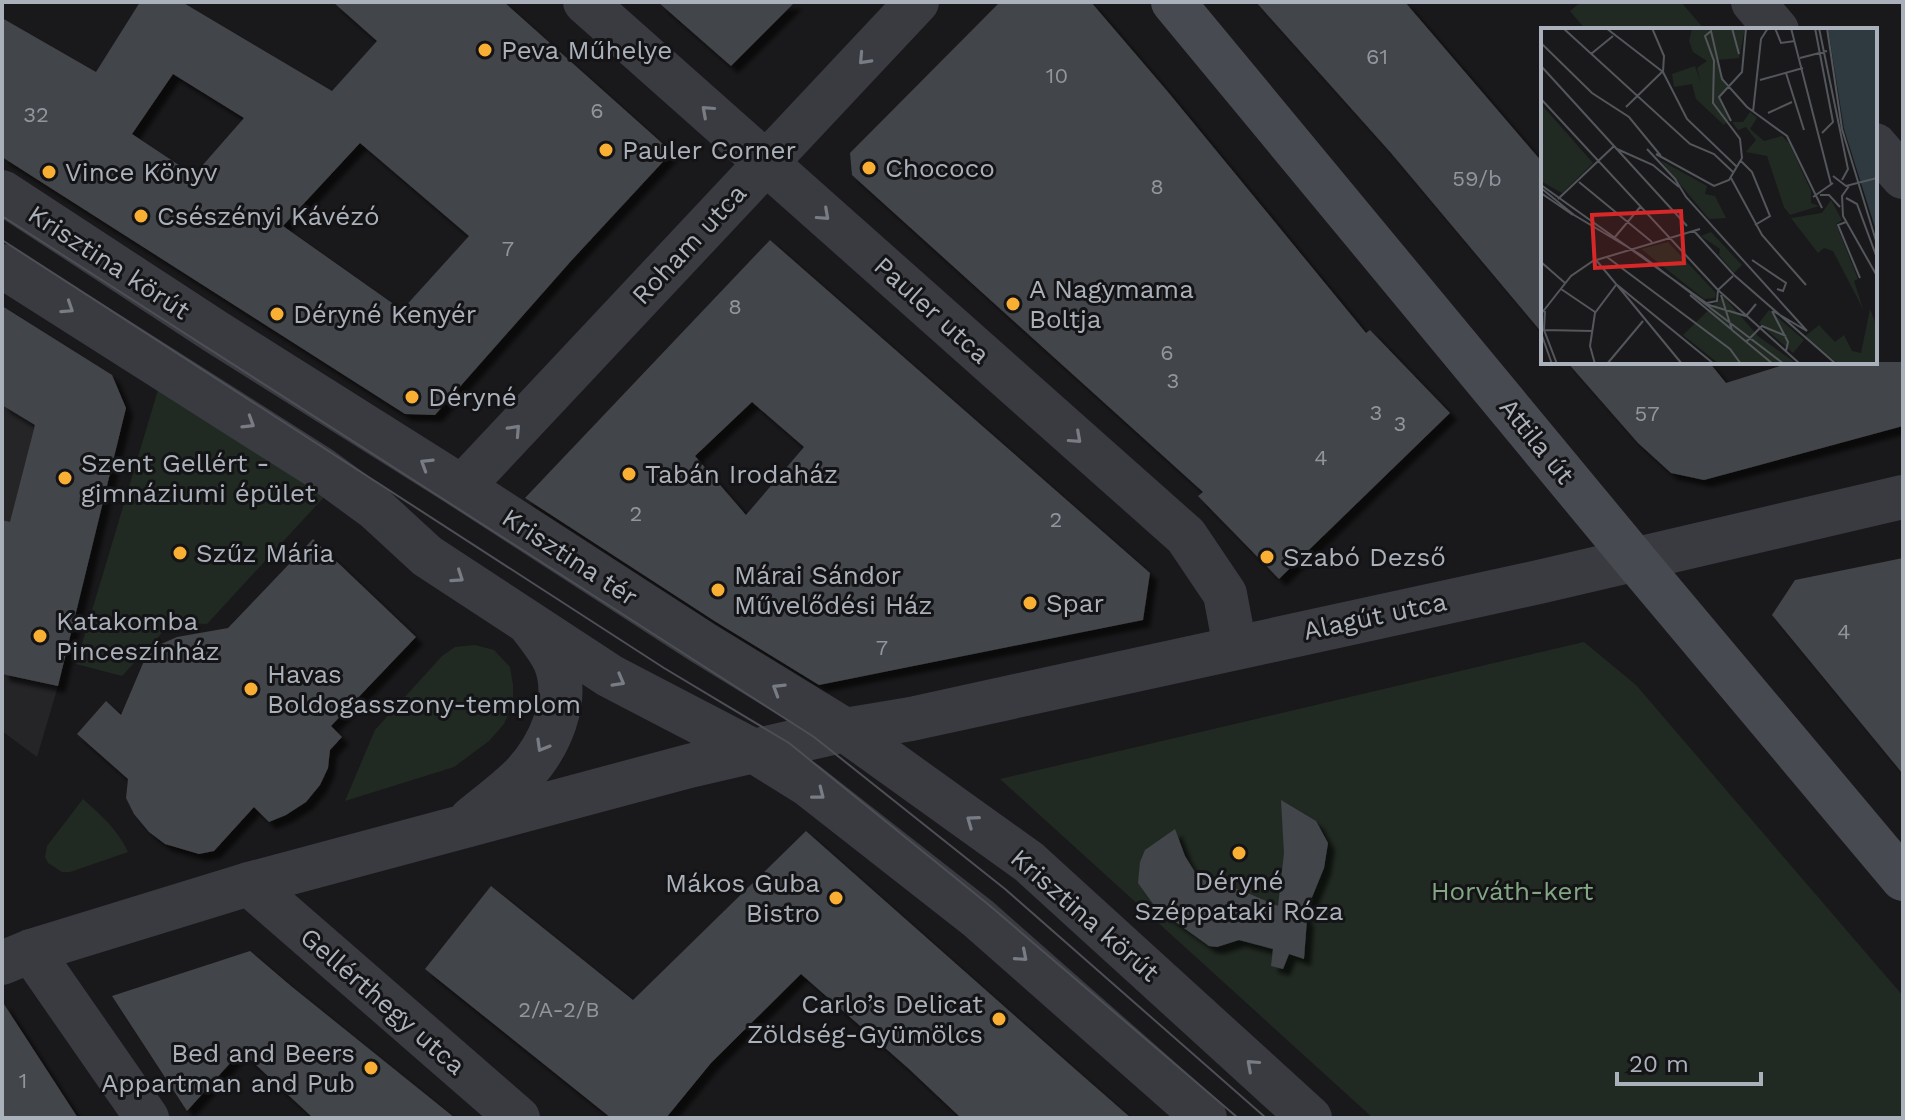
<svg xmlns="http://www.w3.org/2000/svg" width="1905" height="1120" font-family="'Work Sans',sans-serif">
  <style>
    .built { fill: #252528 }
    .green { fill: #212a22 }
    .building { fill: #434448; fill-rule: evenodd; filter: url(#shadow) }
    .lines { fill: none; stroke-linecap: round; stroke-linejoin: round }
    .minor { stroke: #3a3b41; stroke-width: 44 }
    .tertiary { stroke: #3a3b41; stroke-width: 44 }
    .secondary { stroke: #484a51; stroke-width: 44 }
    .tram { stroke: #4d4f56; stroke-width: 2 }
    .oneway { stroke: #787c84 }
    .poi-dot { fill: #f8af34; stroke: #141416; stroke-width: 3 }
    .labels { text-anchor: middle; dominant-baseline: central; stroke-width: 6; stroke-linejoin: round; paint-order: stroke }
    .number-label { font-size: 22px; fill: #91969e }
    .poi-label { font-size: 26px; fill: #abb1bb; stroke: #141416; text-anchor: start }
    .street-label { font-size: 26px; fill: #abb1bb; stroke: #141416 }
    .park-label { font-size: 26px; fill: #82a783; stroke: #141416 }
    .inset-road { fill: none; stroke: #53565b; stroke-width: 2 }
    .view { fill: #d62828; fill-opacity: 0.15; stroke: #d62828; stroke-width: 4 }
    .inset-edge { fill: none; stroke: #abb1bb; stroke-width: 4 }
  </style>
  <defs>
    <filter id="shadow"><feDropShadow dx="7" dy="7" stdDeviation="2" flood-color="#0009"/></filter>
  </defs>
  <rect width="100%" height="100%" fill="#19191b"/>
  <!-- built -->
  <path class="built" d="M2,306L112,375L126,408L58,686L37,757L2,731Z"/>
  <!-- green -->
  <path class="green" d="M1581,2H1681L1705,30H1586L1570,11Z
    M158,390L325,496L207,624L172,622L122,676L76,664Z
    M1584,642L1636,685L1903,996V1118H1373L1000,779Z
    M475,645L494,650L510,667L513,685V703L504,724L489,741L454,767L345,801L375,730L442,656L455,647Z
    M83,799C101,815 118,830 128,852L70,872H62L48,863L45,857L47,846Z"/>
  <!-- building -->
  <path class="building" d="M140,2H182L332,91L377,41L333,2H504L672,152L571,261L435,415L405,414L2,157V18L96,72ZM173,74L244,118L194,175L132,134ZM360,143L469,236L402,310L283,226Z
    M658,2H795L731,66Z
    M1000,2H1091L1168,92L1366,333L1370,330L1450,413L1279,579L1198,496L1203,492L852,175L850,153Z
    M1256,2H1405L1543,163V334L1391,153Z
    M770,240L1150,573L1143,620L819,685L716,622L525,498ZM752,402L804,447L746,515L695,456Z
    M2,306L112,375L126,408L58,686L2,674V520L10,522L35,425L2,405Z
    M1567,362H1709L1726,383L1793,362H1903V426L1704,480L1671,473L1638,443Z
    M313,539L416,637L331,726L342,737L330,750L328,768L320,785L306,802L286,815L269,822L254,807L214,851L199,854L165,844L149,832L134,814L126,798L128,779L77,734L106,701L121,715L144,661L159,645L177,637L228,628Z
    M1903,558V774L1772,615L1795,580Z
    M1281,800L1316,821L1328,843L1324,868L1304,917L1307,919L1304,959L1289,954L1283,969L1271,966L1273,949L1239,940L1217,947L1209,946L1156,908L1138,883L1140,862L1145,850L1175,829L1185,856L1198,877L1219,887L1238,889L1278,906L1284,853Z
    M806,831L1075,1069L1131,1118H961L909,1069L801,974L711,1063L666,1118H611L425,969L491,886L633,1000Z
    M250,951L291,986L455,1118H313L241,1051L187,1111L112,996Z
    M2,1001L78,1118H2Z"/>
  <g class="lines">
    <!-- minor -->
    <path class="minor" d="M585,2L1186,536L1225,594L1235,647
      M1753,2L1777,30
      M1875,145L1903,177
      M462,487L917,2
      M249,884L518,1118
      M31,951L147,1118"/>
    <!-- tertiary -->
    <path class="tertiary" d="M2,192L216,332L462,487L703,643L845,730L1029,862L1310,1118
      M2,266L320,468L376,509L427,556L610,676L754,751L807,784L978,918L1205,1118
      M471,819C488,805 507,791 523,775C549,747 571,701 555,662C550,650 539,637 531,626
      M2,963L31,951L249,884L689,766L845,730L911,719L1543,581L1903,497"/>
    <!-- secondary -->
    <path class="secondary" d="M1173,2L1635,560L1903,879"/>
    <!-- tram -->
    <path class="tram" d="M2,216L814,737L1005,889L1266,1118
      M2,240L664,668L789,743L989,905L1238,1118"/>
  </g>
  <!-- one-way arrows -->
  <defs><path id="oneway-chevron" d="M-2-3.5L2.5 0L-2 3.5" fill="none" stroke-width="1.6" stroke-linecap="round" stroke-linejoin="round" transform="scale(2)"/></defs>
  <g class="oneway">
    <use href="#oneway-chevron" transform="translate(864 59) rotate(133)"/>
    <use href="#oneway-chevron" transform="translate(707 111) rotate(-138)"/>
    <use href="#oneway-chevron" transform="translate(824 215) rotate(42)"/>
    <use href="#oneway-chevron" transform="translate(68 308) rotate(33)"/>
    <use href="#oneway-chevron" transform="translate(249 423) rotate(32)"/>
    <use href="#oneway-chevron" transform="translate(515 430) rotate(-47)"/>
    <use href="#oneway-chevron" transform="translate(1076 438) rotate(42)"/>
    <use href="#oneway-chevron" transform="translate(426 464) rotate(-148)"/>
    <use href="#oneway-chevron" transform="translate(458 577) rotate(34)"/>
    <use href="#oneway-chevron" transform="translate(619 681) rotate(29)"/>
    <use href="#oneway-chevron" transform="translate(778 689) rotate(-148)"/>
    <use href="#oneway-chevron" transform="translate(542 746) rotate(120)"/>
    <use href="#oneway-chevron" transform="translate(819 794) rotate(38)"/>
    <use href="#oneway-chevron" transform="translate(972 821) rotate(-144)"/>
    <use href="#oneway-chevron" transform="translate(1022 956) rotate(41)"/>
    <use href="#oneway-chevron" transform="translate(1252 1065) rotate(-138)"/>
  </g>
  <!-- markers -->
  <g class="poi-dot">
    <circle cx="485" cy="50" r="8"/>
    <circle cx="606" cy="150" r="8"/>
    <circle cx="869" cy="168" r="8"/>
    <circle cx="49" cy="172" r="8"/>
    <circle cx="141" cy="216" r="8"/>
    <circle cx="1013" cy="304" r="8"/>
    <circle cx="277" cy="314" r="8"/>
    <circle cx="412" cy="397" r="8"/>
    <circle cx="629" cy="474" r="8"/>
    <circle cx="65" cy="478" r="8"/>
    <circle cx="180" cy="553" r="8"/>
    <circle cx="1267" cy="557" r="8"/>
    <circle cx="718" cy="590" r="8"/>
    <circle cx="1030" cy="603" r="8"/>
    <circle cx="40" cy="636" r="8"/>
    <circle cx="251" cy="689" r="8"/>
    <circle cx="1239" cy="853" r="8"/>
    <circle cx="836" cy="898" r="8"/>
    <circle cx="999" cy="1019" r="8"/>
    <circle cx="371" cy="1068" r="8"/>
  </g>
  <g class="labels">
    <!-- number labels -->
    <g class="number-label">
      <text x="1377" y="56">61</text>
      <text x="1057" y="75">10</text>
      <text x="597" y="110">6</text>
      <text x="36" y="114">32</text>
      <text x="1477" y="178">59/b</text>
      <text x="1157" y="186">8</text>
      <text x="508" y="248">7</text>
      <text x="735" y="306">8</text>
      <text x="1167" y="352">6</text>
      <text x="1173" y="380">3</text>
      <text x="1376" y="412">3</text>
      <text x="1647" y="413">57</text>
      <text x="1400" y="423">3</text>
      <text x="1321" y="457">4</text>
      <text x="636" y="513">2</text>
      <text x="1056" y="519">2</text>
      <text x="1844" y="631">4</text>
      <text x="882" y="647">7</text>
      <text x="559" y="1009">2/A-2/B</text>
      <text x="23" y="1080">1</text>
    </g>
    <!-- poi labels -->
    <g class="poi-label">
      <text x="501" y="50">Peva Műhelye</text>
      <text x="622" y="150">Pauler Corner</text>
      <text x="885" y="168">Chococo</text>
      <text x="65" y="172">Vince Könyv</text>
      <text x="157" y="216">Csészényi Kávézó</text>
      <text x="1029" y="289">A Nagymama<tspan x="1029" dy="30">Boltja</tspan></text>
      <text x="293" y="314">Déryné Kenyér</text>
      <text x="428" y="397">Déryné</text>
      <text x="81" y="463">Szent Gellért -<tspan x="81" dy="30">gimnáziumi épület</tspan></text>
      <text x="645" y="474">Tabán Irodaház</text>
      <text x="196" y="553">Szűz Mária</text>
      <text x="1283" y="557">Szabó Dezső</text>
      <text x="734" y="575">Márai Sándor<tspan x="734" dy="30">Művelődési Ház</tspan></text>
      <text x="1046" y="603">Spar</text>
      <text x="56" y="621">Katakomba<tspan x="56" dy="30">Pinceszínház</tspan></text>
      <text x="267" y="674">Havas<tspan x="267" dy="30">Boldogasszony-templom</tspan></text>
      <text x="1239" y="881" text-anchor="middle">Déryné<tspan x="1239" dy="30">Széppataki Róza</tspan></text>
      <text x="820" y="883" text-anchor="end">Mákos Guba<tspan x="820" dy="30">Bistro</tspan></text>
      <text x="983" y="1004" text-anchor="end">Carlo’s Delicat<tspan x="983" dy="30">Zöldség-Gyümölcs</tspan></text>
      <text x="355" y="1053" text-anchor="end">Bed and Beers<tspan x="355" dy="30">Appartman and Pub</tspan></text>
    </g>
    <!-- street labels -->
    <g class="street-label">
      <text transform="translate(689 244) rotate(-47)">Roham utca</text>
      <text transform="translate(109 262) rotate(33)">Krisztina körút</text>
      <text transform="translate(932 310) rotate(42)">Pauler utca</text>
      <text transform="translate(1537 441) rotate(51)">Attila út</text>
      <text transform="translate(570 557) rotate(33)">Krisztina tér</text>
      <text transform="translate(1375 616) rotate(-12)">Alagút utca</text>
      <text transform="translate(1085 915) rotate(41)">Krisztina körút</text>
      <text transform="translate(383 1001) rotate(41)">Gellérthegy utca</text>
    </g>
    <!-- park labels -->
    <g class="park-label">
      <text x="1512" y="891">Horváth-kert</text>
    </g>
  </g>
  <!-- overview -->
  <g transform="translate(1541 28)">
    <rect width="336" height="336" fill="#19191b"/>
    <path d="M151,0H204L198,30L176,32L186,60L178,68L188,92L183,97L155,71L151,56L133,59L131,46L154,38L160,55L156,40L166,33L152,24L148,13ZM0,76L52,135L21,165L0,153ZM209,84L216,90L209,101L223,113L241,108L248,115L270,163V175L278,178L249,187L243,179L226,128L205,124L215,112L205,99L197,102L191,94H202ZM119,132L166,158L164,166L174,168L185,190L168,191ZM290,172L301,192L295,196L317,251L313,253L322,281L292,223L283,220L277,225L250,190L281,185ZM170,204L201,237L193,245L178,227L179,221L160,208ZM127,214L175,265L174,270L163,271L100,221ZM182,268L217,308L256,336H178L142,307ZM329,281L336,299V336H298L263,309L278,297L294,314L303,307L311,323L320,325ZM228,282L263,312L252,325L218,295Z" fill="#212a22"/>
    <path d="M287,0H336V206L303,101Z" fill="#2e3940"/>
    <path class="inset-road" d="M22,0L149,116L173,126L192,144M65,0L122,44M111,0L123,28L122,44M191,0L198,26M234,0L240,15L254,13M250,0L290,156M274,0L292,94L281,105M278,0L307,141L301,152M286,0L301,101L336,216M0,15L51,65L88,89L120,128M50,26L72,8M259,30L286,23M0,38L146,198M122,44L146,91L196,139M245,45L263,102M219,52L262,40M0,71L177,262L259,336M85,79L121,44M212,84L220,11L227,0M227,85L251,74M190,93L178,69L201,44L205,0M76,121L112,137L138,159M106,121L135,152M115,126L173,158L188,152L201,130L199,111L172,75L173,33L164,8L170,3L181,51L206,79L246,108L281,180M200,133L211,144L229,188L214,197M292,148L305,158L336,150M190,150L221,207L265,257M134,151L145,169L266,303L232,283M38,154L111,214M0,157L168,277L205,288L215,276M308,158L301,168L302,188L336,248M0,160L33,187L100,227L243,336M0,165L32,187M279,167H288L299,179M272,169L292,155M305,170L316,176L336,230M17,171L73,118M305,194L297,197L319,250M153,203L193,247L295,336M74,209L100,178M66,229L189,321L200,336M55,232L75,256L173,336M211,232L245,255L242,263L236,261M0,234L24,255M76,257L141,336M20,261L54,284M149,267L190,301M180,267L191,302L232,336M166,275L176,273L177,262L192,248M4,283L3,302L16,336M231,283L247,314L245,323M0,286L30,248L52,233L159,201M3,302L51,303M0,305L11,336M205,314L221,298L245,308M54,336L49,318L54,285L75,257M66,336L102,293"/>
    <path class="view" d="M140,183L143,235L54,240L51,187Z"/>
    <rect width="336" height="336" class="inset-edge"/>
  </g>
  <!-- border -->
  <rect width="1905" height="1120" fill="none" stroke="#abb1bb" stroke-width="8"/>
  <!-- scale -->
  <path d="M1617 1072v12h144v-12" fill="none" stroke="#abb1bb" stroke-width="4"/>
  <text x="1629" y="1072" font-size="24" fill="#abb1bb" stroke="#141416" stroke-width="6" paint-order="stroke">20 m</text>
</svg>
